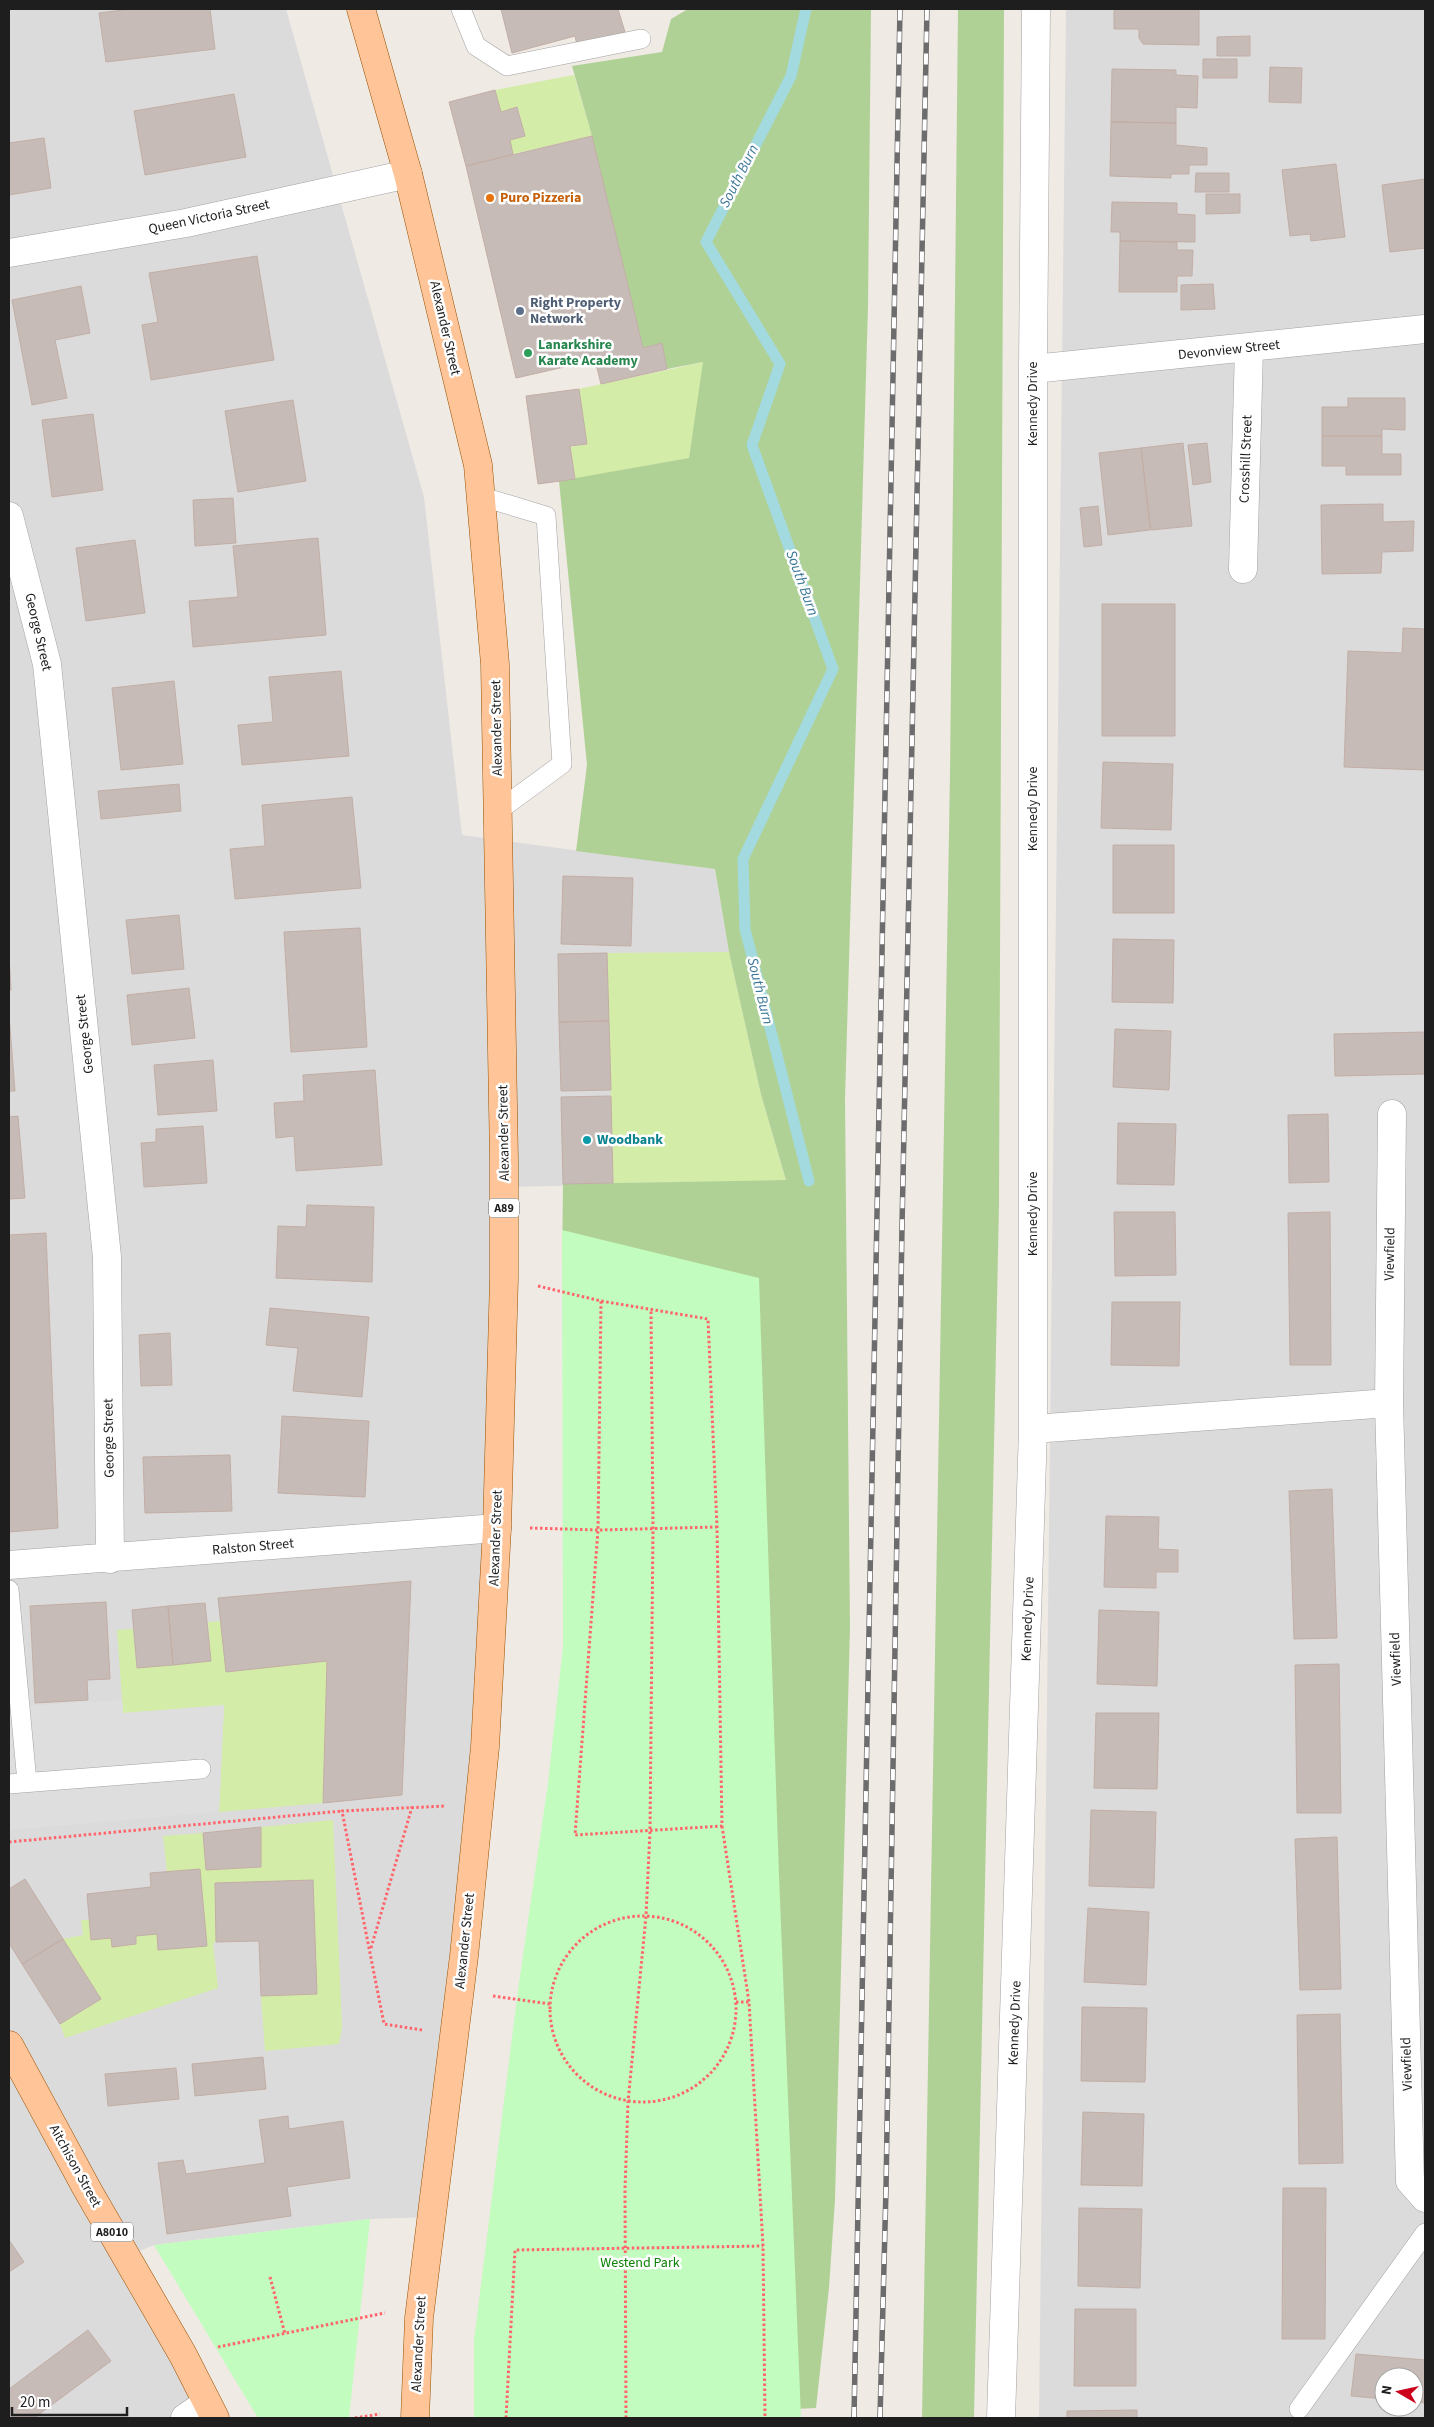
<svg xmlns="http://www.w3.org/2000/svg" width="1434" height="2427" font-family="'Source Sans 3',sans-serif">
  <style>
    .residential { fill: #dcdbdb; fill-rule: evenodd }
    .grass { fill: #d3eca7 }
    .forest { fill: #b0d196 }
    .park { fill: #c2fcbe }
    .parking { fill: #dedede }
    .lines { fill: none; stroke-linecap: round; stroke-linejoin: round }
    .stream { stroke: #a2dadf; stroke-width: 11 }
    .building { fill: #c7bbb7; stroke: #c2aea5 }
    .service-casing { stroke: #a2a2a2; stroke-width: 20 }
    .minor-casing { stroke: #a2a2a2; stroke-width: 29 }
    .primary-casing { stroke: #985100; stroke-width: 29 }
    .path { stroke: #ff656a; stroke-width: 3; stroke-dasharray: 2.5 2.5; stroke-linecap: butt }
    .service { stroke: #fff; stroke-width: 19 }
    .minor { stroke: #fff; stroke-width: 28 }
    .primary { stroke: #ffc599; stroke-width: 28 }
    .rail-casing { stroke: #6c6c6c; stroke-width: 5.5 }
    .rail { stroke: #fff; stroke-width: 4; stroke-dasharray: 11; stroke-linecap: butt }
    .food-dot { fill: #e8710a; stroke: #fff; stroke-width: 2 }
    .service-dot { fill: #5c6f8a; stroke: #fff; stroke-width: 2 }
    .leisure-dot { fill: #2e9e5b; stroke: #fff; stroke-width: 2 }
    .culture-dot { fill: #0f9aa8; stroke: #fff; stroke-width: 2 }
    .labels { text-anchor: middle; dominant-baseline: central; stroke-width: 5; stroke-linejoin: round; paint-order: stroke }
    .shield { fill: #fff; stroke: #626262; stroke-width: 1 }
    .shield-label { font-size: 12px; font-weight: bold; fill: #1e1e1e }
    .food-label { font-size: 14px; font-weight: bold; fill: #c56008; stroke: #fff; text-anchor: start }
    .street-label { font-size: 14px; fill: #1e1e1e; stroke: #fff }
    .service-label { font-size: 14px; font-weight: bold; fill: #4e5e75; stroke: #fff; text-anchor: start }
    .leisure-label { font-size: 14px; font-weight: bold; fill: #27864d; stroke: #fff; text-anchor: start }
    .culture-label { font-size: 14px; font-weight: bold; fill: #0d838f; stroke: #fff; text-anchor: start }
    .park-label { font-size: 14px; fill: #0d8206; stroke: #fff }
    .water-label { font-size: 15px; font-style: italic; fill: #3e799a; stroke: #fff }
  </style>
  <rect width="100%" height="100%" fill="#f0eae4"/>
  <!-- residential -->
  <path class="residential" d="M9,9H286L424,497L462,835L715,869L729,952L786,1181L504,1187L497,1528L432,2217L370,2219L154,2245L127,2256L207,2403L185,2418H9Z
    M1066,9H1425V2418H1039ZM1384,2377H1414V2407H1384Z"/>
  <!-- grass -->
  <path class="grass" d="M574,75L592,136L513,154L510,140L525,136L518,108L501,112L495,90Z
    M704,362L689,458L575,479L570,447L587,444L579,389Z
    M729,952L761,1094L786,1181L613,1183L607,953Z
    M221,1621L226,1672L327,1661L323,1803L219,1812L224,1706L123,1713L117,1630L133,1629L137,1668L211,1661L208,1622Z
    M333,1820L342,2027L339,2044L265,2051L261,1996L317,1993L313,1880L215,1883L216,1942L213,1943L218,1988L65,2038L60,2024L101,1999L63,1939L83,1935L81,1920H89L91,1939L111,1938L112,1946L136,1944V1936L157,1934L158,1950L207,1946L200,1869L167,1872L163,1836L203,1833L207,1870L261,1867V1827Z"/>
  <!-- forest -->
  <path class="forest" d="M688,9H871L868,307L845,1099L850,1627L835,2200L829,2288L816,2408L775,2410L726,1302L562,1264L563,1184L786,1180L761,1094L729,952L715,869L576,851L587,765L559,481L689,458L703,362L667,369L662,343L643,348L592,136L572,66L662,52L671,19Z
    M958,9H1004L999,1204L974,2418H922L950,773Z"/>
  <!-- park -->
  <path class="park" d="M562,1230L759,1278L779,1876L801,2418H474V2340L518,1990L548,1783L563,1646Z
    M370,2219L349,2418H258L154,2245Z"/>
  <!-- parking -->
  <path class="parking" d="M122,1700L123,1713L224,1705L219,1812L9,1830V1707Z"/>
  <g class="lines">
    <!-- stream -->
    <path class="stream" d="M806,9L791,76L706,242L780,364L752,445L833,669L743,859L745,929L809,1181"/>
  </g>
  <!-- building -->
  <path class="building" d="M131,9H210L215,49L106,62L99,13Z
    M501,9H618L625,32L577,45L575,36L512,53Z
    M1114,9H1199V45L1143,44L1139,38V29H1114Z
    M1250,36V56H1217V37Z
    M1203,59H1237V78H1203Z
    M1270,67L1302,68L1301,103L1269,102Z
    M1112,69L1176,70V75L1198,76L1197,108L1176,107V123L1111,122Z
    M495,90L501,112L517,107L525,136L510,140L513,154L466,166L449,102Z
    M234,94L246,157L145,175L134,111Z
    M1111,122L1176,123V145L1207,148V165H1189V174H1171V178L1110,176Z
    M592,136L643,348L662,343L667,369L601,384L595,360L516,378L466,166Z
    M44,138L51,188L9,195V143Z
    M1336,164L1345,237L1311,241L1310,234L1290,236L1282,170Z
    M1196,173H1229V192H1195Z
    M1425,179V248L1390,252L1382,185Z
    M1206,194H1240V213L1206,214Z
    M1112,202L1177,203V214L1195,215V242L1120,241V232H1111Z
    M1120,241L1177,242V250H1193L1192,276H1177V292H1119Z
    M257,256L274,360L151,380L142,325L158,322L149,273Z
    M1213,284L1215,309L1181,310V285Z
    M81,286L90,333L55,340L67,398L32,405L12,300Z
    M579,389L587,444L570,446L575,479L538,484L526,396Z
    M1348,398H1405V430L1382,429V436H1322V407H1348Z
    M293,400L306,481L238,492L225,411Z
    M93,414L103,490L52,497L42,420Z
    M1322,436H1382V454H1401V475H1346V466H1322Z
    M1183,443L1192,526L1151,530L1141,448Z
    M1207,443L1211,482L1193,485L1188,445Z
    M1141,448L1150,530L1108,535L1099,453Z
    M233,498L236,543L195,546L193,500Z
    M1383,504V522L1414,521L1413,551L1382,552L1381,573L1322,574L1321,505Z
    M1098,506L1102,545L1084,547L1080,508Z
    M318,538L326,635L193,647L189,601L238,597L233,546Z
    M135,540L145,613L86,621L76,548Z
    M1102,604H1175V736H1102Z
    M1403,628L1425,629V770L1344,767L1348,651L1402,653Z
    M341,671L349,756L242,765L238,725L273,722L269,677Z
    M174,681L183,764L121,770L112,688Z
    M1103,762L1173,764L1171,830L1101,828Z
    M179,784L181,811L101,819L98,791Z
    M352,797L361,888L235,899L230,849L265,846L262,805Z
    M1113,845H1174V913H1113Z
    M563,876L633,878L631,946L561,944Z
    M179,915L184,969L132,974L126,920Z
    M360,928L367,1047L291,1052L284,932Z
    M1113,939L1174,940L1173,1003L1112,1002Z
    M607,953L609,1021L559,1022L558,954Z
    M9,955L11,990H9Z
    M189,988L195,1038L132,1045L127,995Z
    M9,1014L15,1091H9Z
    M609,1021L611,1090L561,1091L559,1022Z
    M1115,1029L1171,1031L1169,1090L1113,1087Z
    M1425,1032V1074L1335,1076L1334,1034Z
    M213,1060L217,1111L158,1115L154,1065Z
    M375,1070L382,1165L296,1171L294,1136L276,1138L274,1103L304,1101L303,1075Z
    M611,1096L613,1183L563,1184L561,1097Z
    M1328,1114L1329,1182L1289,1183L1288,1115Z
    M18,1116L25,1198L9,1199V1117Z
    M1118,1123L1176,1124L1174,1185L1117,1184Z
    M203,1126L207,1183L144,1187L141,1143L156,1142V1129Z
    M307,1205L374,1207L372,1282L276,1278L278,1226L306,1227Z
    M1114,1212H1175L1176,1275L1115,1276Z
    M1330,1212L1331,1365H1290L1288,1213Z
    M46,1233L58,1528L9,1532V1235Z
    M1112,1302H1180L1179,1366L1111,1365Z
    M270,1308L369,1317L362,1397L293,1391L298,1348L266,1345Z
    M170,1333L172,1385L141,1386L139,1335Z
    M282,1416L369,1421L365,1497L278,1493Z
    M230,1455L232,1511L145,1513L143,1457Z
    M1332,1489L1337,1638L1294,1639L1289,1491Z
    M1106,1516L1159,1517L1158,1549L1178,1550V1572H1156V1588L1104,1587Z
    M411,1581L402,1795L323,1803L327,1661L226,1672L218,1598Z
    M106,1602L110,1679L87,1680L88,1700L35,1703L30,1606Z
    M205,1603L211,1661L173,1665L168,1606Z
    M168,1606L173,1665L137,1668L132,1610Z
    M1099,1610L1159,1612L1157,1686L1097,1684Z
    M1339,1664L1341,1813H1297L1295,1665Z
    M1096,1713H1159L1157,1789L1094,1788Z
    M1091,1810L1156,1812L1154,1888L1089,1886Z
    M261,1827V1867L206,1870L203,1833Z
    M1337,1837L1341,1989L1300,1990L1295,1839Z
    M200,1869L207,1946L158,1950L157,1934L136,1936V1944L112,1947L111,1938L91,1940L87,1894L151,1887L150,1873Z
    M25,1879L63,1939L22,1964L9,1943V1889Z
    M313,1880L317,1994L261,1996L259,1941L216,1942L215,1883Z
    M1088,1908L1149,1912L1146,1985L1084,1982Z
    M63,1939L101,1999L60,2024L22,1964Z
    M1082,2007L1147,2008L1145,2082L1081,2081Z
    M1340,2014L1343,2163L1299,2164L1297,2015Z
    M263,2057L266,2089L195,2096L192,2064Z
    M176,2068L179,2099L108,2106L105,2074Z
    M1083,2112L1144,2114L1142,2186L1081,2185Z
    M288,2116L289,2129L343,2121L350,2178L287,2187L291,2216L167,2234L158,2163L183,2160L186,2174L265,2163L259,2120Z
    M1283,2188H1326L1325,2339H1282Z
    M1079,2208L1142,2209L1140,2288L1078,2286Z
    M9,2240L24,2262L9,2272Z
    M1075,2309H1136V2386H1074Z
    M88,2330L111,2361L34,2418H9V2389Z
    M1356,2354L1425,2360V2403L1414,2402V2377H1384V2399L1351,2396Z
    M1137,2410V2418H1067V2411Z"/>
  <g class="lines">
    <!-- service casing -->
    <g class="service-casing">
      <path id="service" d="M461,9L476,46L507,66L641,39
        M480,496L546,516L562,764L498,811
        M9,1590L27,1782
        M9,1784L201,1769
        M1299,2409L1425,2233"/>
    </g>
    <!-- minor casing -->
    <g class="minor-casing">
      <path id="minor" d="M9,253L186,223L408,174
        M1033,369L1425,329
        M9,516L47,664L107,1257L110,1559
        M1243,569L1249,348
        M1392,1114L1389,1403L1410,2181L1425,2198
        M1033,1429L1389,1403
        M9,1565L497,1528
        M185,2418L207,2403
        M1001,2418L1033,1429V369L1036,9"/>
    </g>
    <!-- primary casing -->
    <g class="primary-casing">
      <path id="primary" d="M361,9L408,174L478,465L495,664L504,1160V1278L497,1528L485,1747L464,1956L419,2318L415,2418
        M9,2045L87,2189L183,2355L215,2418"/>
    </g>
    <!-- path -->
    <path class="path" d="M538,1286L601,1301L708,1319L717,1527L722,1826L575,1835L598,1530L601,1301
      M530,1528L598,1530L717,1527
      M722,1826L749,2002L763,2246L765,2418
      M9,1842L342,1811
      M550 2009a93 93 0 1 1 186 0a93 93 0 1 1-186 0Z
      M371,1948L412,1807
      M493,1996L550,2004
      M736,2002H749
      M422,2030L384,2024L342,1811L445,1806
      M270,2277L285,2334
      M218,2347L385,2313
      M355,2418L380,2414
      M506,2418L515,2250L763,2246
      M626,2418L625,2190L628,2102L646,1916L650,1831L653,1528L651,1309"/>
    <!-- service -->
    <use href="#service" class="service"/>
    <!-- minor -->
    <use href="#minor" class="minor"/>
    <!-- primary -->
    <use href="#primary" class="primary"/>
    <!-- rail casing -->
    <g class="rail-casing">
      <path id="rail" d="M854,2418L900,9
        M880,2418L886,2189L902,1227L927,9"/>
    </g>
    <!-- rail -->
    <use href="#rail" class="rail"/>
  </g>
  <!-- markers -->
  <circle class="food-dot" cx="490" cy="198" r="5"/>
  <circle class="service-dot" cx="520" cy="311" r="5"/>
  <circle class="leisure-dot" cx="528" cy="353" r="5"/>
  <circle class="culture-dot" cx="587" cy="1140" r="5"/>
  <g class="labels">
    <!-- shield labels -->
    <g class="shield">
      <rect x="489" y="1198.5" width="30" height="19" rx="4"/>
      <rect x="91" y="2222.5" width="42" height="19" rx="4"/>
    </g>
    <g class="shield-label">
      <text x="504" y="1208">A89</text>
      <text x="112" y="2232">A8010</text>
    </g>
    <!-- food labels -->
    <g class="food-label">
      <text x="500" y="198">Puro Pizzeria</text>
    </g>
    <!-- street labels -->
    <g class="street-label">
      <text transform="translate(209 217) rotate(-12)">Queen Victoria Street</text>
      <text transform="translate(445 328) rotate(77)">Alexander Street</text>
      <text transform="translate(1229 350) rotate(-6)">Devonview Street</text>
      <text transform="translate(1033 404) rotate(-90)">Kennedy Drive</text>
      <text transform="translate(1246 459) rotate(-88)">Crosshill Street</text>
      <text transform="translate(38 632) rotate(77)">George Street</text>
      <text transform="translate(497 728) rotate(-91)">Alexander Street</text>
      <text transform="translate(1033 809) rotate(-90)">Kennedy Drive</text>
      <text transform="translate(85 1034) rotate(-96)">George Street</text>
      <text transform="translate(504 1133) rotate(-91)">Alexander Street</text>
      <text transform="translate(1033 1214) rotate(-90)">Kennedy Drive</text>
      <text transform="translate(1390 1254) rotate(-89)">Viewfield</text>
      <text transform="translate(109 1438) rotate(-91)">George Street</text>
      <text transform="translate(496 1538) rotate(-88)">Alexander Street</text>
      <text transform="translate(253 1547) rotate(-5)">Ralston Street</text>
      <text transform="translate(1028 1619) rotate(-88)">Kennedy Drive</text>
      <text transform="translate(1396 1659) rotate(-92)">Viewfield</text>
      <text transform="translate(465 1941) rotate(-84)">Alexander Street</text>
      <text transform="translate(1015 2023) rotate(-88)">Kennedy Drive</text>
      <text transform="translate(1407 2064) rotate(-92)">Viewfield</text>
      <text transform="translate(75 2166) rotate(61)">Aitchison Street</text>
      <text transform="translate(419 2344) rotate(-87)">Alexander Street</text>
    </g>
    <!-- service labels -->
    <g class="service-label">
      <text x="530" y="303">Right Property<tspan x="530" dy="16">Network</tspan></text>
    </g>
    <!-- leisure labels -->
    <g class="leisure-label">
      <text x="538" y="345">Lanarkshire<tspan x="538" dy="16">Karate Academy</tspan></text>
    </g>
    <!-- culture labels -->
    <g class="culture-label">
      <text x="597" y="1140">Woodbank</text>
    </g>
    <!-- park labels -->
    <g class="park-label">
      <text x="640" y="2263">Westend Park</text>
    </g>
    <!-- water labels -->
    <g class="water-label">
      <text transform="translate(739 176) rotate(-63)">South Burn</text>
      <text transform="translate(802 583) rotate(70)">South Burn</text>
      <text transform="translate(760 991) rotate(76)">South Burn</text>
    </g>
  </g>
  <!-- border -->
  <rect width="1434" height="2427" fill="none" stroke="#1e1e1e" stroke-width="20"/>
  <!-- north arrow -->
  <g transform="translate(1399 2392) rotate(279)"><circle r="24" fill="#ffffff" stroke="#a5a5a5"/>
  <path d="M0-4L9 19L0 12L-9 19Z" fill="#cc001c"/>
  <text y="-8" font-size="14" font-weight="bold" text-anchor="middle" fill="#1e1e1e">N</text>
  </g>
  <!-- scale -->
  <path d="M12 2407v8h115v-8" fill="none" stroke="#1e1e1e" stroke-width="2.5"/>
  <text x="20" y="2407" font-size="15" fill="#1e1e1e" stroke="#ffffff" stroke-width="4" paint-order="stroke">20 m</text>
</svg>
